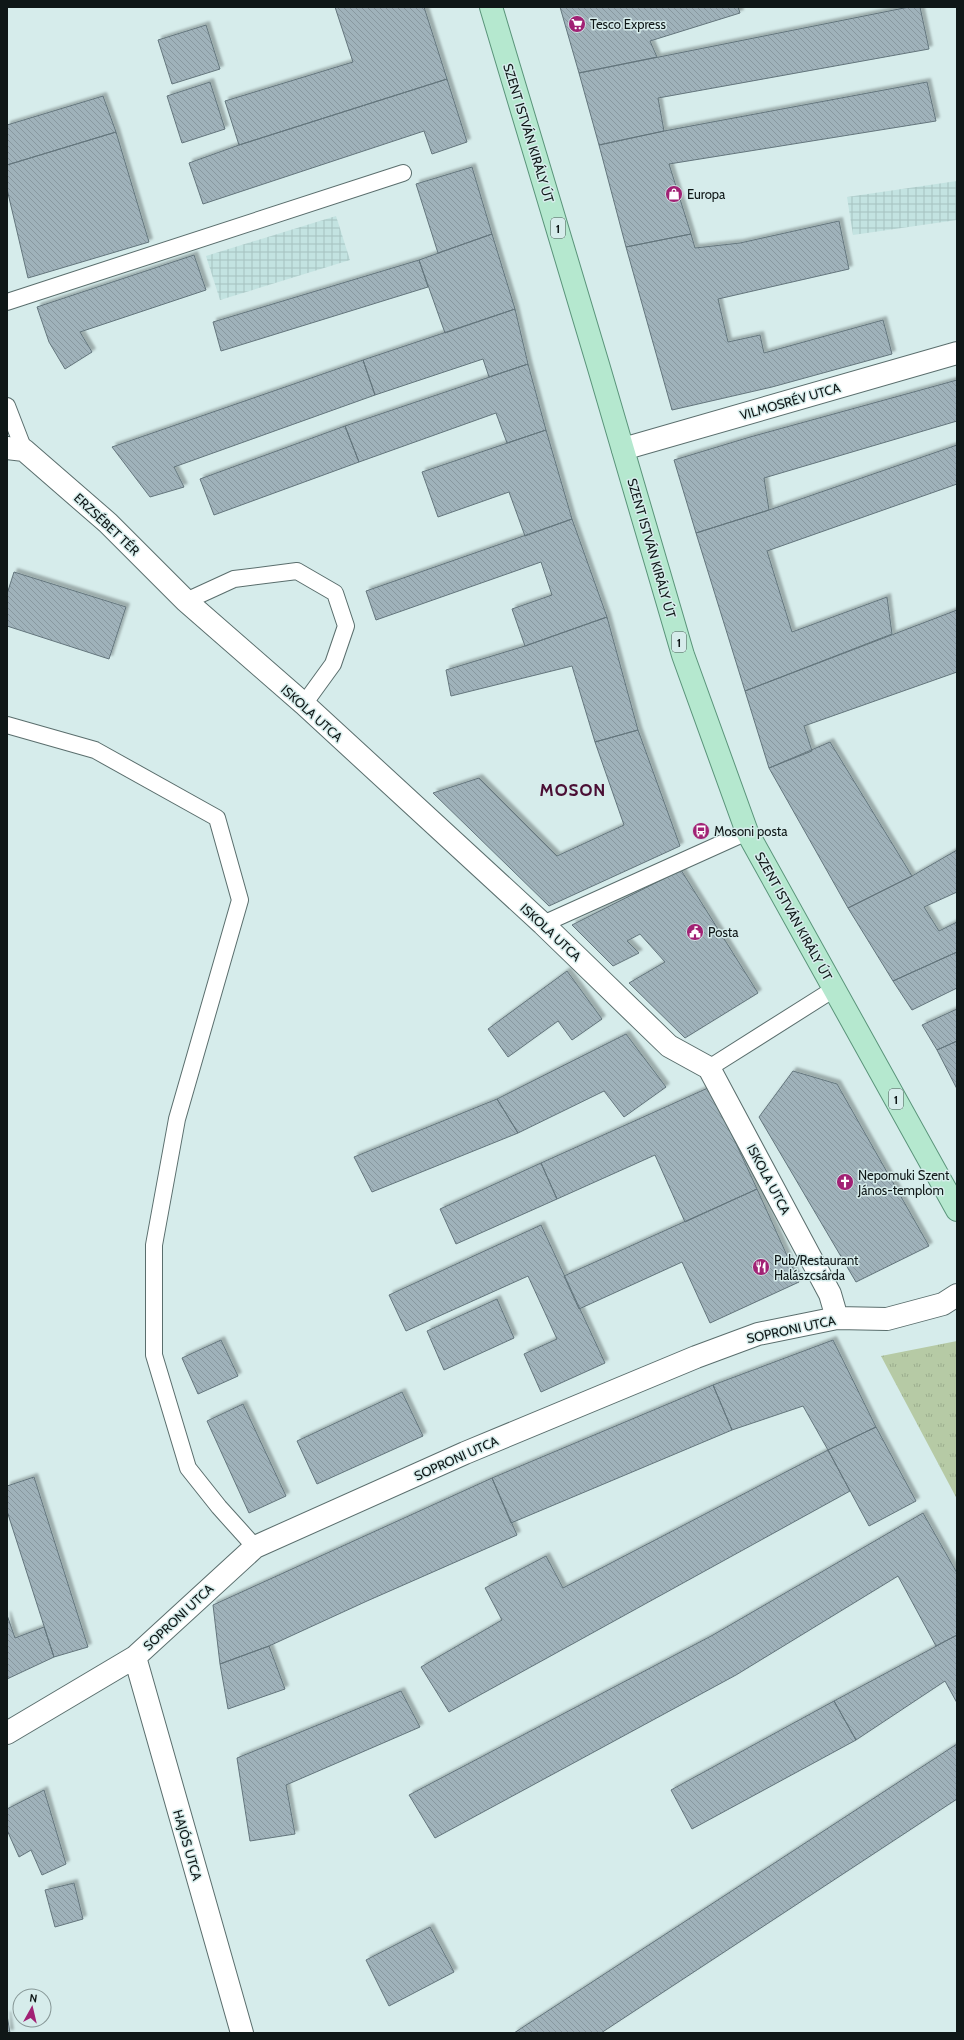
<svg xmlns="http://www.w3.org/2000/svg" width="964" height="2040" font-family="Cabin,sans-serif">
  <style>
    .industrial { fill: url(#industrial-grid) }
    .grass { fill: url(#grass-tufts) }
    .building { fill: url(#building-back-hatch); stroke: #64767d; filter: url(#shadow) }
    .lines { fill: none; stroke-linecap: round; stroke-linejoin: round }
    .service-casing { stroke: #5a6e6d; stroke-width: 18 }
    .minor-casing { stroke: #5a6e6d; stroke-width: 24 }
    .secondary-casing { stroke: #5a6e6d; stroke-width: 24 }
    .primary-casing { stroke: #5a947a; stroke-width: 24 }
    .service { stroke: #fff; stroke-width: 16 }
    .minor { stroke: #fff; stroke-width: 22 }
    .secondary { stroke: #fff; stroke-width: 22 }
    .primary { stroke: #b5e8cf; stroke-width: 22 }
    .labels { text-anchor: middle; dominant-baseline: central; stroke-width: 3; stroke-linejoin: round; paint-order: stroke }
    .shield { fill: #d6eceb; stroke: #4b5757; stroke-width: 1 }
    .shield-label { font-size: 12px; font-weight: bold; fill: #0f1717 }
    .poi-label { font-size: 13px; fill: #0f1717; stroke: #d6eceb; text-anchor: start }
    .street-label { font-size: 13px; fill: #0f1717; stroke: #d6eceb }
    .district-label { font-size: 17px; font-weight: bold; letter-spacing: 1px; fill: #4a0e34; stroke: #d6eceb }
  </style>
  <defs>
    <pattern id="industrial-grid" width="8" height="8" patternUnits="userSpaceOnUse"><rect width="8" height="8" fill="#c3e3e1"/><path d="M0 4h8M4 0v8" fill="none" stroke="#a6c2c0"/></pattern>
    <pattern id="grass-tufts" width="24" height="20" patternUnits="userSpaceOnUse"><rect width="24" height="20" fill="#b6caa5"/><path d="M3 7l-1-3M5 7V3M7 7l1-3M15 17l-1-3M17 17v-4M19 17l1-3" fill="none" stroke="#9bad8d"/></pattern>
    <pattern id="building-back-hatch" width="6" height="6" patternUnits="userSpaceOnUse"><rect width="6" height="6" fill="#9fb2ba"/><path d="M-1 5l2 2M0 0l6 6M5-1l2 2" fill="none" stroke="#88989f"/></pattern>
    <filter id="shadow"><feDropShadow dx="3.5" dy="-3.5" stdDeviation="1" flood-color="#0004"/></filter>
  </defs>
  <rect width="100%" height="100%" fill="#d6eceb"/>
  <!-- industrial -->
  <path class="industrial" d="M957,181V220L853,235L847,197Z
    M336,216L350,260L220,300L206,256Z"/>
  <!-- grass -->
  <path class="grass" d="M957,1341V1499L881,1356Z"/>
  <!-- building -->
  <path class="building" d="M335,7H424L447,79L239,145L225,101L353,62Z
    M560,7H738L740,13L650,41L657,57L579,73Z
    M909,7H920L929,49L658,98L664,131L599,145L579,73Z
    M206,25L220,69L172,84L158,40Z
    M447,79L467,142L432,154L424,131L203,204L189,163L239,145Z
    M210,82L225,129L182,143L167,96Z
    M927,82L936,121L669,164L691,234L626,247L599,145L664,131Z
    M103,96L116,132L7,165V125Z
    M116,132L149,242L28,278L7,189V165Z
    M472,167L492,234L438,253L416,184Z
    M839,221L849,269L718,299L728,342L760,335L764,353L883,320L892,354L772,387L672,410L626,247L691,234L695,248L740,243Z
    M492,234L515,309L445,333L419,260Z
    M194,255L206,290L80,332L92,352L65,369L49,342L37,307Z
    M419,260L428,287L221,351L213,322Z
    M515,309L528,364L489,377L483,359L375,395L363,360Z
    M363,360L375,395L174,467L184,487L150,497L112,447Z
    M528,364L546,430L507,443L496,413L359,462L345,426Z
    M957,380V421L764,478L769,510L696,533L674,460L750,437Z
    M345,426L359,462L214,515L200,479Z
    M546,430L572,519L525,536L509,492L438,517L422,472Z
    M957,445V484L767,551L792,632L887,597L892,634L745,691L696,533L769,510Z
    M572,519L607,617L525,646L512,609L552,595L541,562L376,620L366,591Z
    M14,572L126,607L109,659L7,626V594Z
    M957,610V672L804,726L812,751L769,768L745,691Z
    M607,617L638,730L595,742L572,666L451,696L446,670L525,646Z
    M638,730L680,846L549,906L433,793L479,778L557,856L624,825L595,742Z
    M830,742L912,876L848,908L769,768Z
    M957,850V892L924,907L939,931L957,922V952L893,981L848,908L912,876Z
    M681,870L758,993L685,1038L629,983L665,962L640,934L627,941L639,953L613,966L572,925Z
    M957,952V988L912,1010L893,981Z
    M567,971L602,1019L572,1040L558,1021L508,1057L488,1029Z
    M957,1009V1041L937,1050L922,1025Z
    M626,1034L666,1087L624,1117L604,1091L518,1133L497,1099Z
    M957,1041V1089L937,1050Z
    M793,1071L837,1084L929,1246L856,1282L759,1117Z
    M710,1087L757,1189L685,1222L655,1155L557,1199L541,1163Z
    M497,1099L518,1133L372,1192L354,1157Z
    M541,1163L557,1199L456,1244L440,1209Z
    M757,1189L799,1282L710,1323L682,1262L579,1309L564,1276Z
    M541,1225L605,1363L541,1392L524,1354L557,1339L528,1276L406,1331L389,1295Z
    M497,1299L514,1338L444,1370L427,1331Z
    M221,1340L238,1376L198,1394L182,1358Z
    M833,1340L876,1427L828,1450L803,1406L732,1430L713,1385Z
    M713,1385L732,1430L511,1523L492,1478Z
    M402,1392L423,1436L317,1484L297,1441Z
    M243,1404L286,1496L249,1513L207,1421Z
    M876,1427L916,1501L869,1526L828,1450Z
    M828,1450L850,1491L449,1712L421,1667L502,1620L485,1588L546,1556L563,1588Z
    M34,1477L88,1647L54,1657L7,1511V1486Z
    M492,1478L517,1535L367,1601L269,1646L220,1664L213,1605Z
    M923,1513L957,1573V1635L936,1646L898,1576L736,1675L435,1838L409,1795L713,1635Z
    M7,1615L15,1638L44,1627L54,1657L7,1679Z
    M957,1635V1703L945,1681L856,1740L834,1701Z
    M269,1646L285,1689L228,1709L220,1664Z
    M401,1691L420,1727L286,1785L295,1834L250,1841L237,1758Z
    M834,1701L856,1740L692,1829L671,1790Z
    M957,1744V1799L601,2033H514Z
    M44,1790L66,1864L42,1875L31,1850L19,1857L7,1830V1809Z
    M74,1883L83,1919L55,1927L45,1890Z
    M430,1927L454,1972L389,2006L366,1960Z
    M7,2015L10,2033H7Z"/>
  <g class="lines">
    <!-- service casing -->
    <g class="service-casing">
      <path id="service" d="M7,302L403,173
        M7,406L24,450
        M186,601L234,579L297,571L335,593L346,626L333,664L304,704
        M7,725L95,750L217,818L240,900L177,1119L154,1245V1355L188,1468L219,1507L255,1547
        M543,924L747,832
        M709,1068L834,989"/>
    </g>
    <!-- minor casing -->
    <g class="minor-casing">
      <path id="minor" d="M7,448L24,450L108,523L186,601L304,704L543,924L669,1046L709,1068L830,1294L837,1318
        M135,1657L242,2033
        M7,1733L135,1657L255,1547L465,1453L696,1357L758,1334L837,1318L887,1319L943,1304L957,1295"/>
    </g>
    <!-- secondary casing -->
    <g class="secondary-casing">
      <path id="secondary" d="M623,449L957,353"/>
    </g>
    <!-- primary casing -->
    <g class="primary-casing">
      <path id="primary" d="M491,7L599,368L683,655L747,832L957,1210"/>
    </g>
    <!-- service -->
    <use href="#service" class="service"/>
    <!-- minor -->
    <use href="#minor" class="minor"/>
    <!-- secondary -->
    <use href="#secondary" class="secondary"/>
    <!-- primary -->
    <use href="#primary" class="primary"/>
  </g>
  <!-- icons -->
  <defs>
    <g id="supermarket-disc" transform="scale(0.9)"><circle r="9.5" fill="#a12174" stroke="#d6eceb"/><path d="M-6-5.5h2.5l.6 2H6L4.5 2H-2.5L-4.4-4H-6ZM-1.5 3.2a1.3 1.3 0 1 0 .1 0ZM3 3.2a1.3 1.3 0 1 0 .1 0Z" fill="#fff"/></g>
    <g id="shop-disc" transform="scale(0.9)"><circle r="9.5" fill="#a12174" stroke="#d6eceb"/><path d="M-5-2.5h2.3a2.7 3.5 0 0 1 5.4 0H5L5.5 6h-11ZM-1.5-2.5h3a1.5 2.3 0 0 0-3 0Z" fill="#fff"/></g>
    <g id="bus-disc" transform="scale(0.9)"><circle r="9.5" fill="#a12174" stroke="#d6eceb"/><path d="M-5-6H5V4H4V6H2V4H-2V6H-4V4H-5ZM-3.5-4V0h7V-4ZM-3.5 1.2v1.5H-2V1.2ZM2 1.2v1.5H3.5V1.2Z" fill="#fff"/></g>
    <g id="civic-disc" transform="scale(0.9)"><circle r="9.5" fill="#a12174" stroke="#d6eceb"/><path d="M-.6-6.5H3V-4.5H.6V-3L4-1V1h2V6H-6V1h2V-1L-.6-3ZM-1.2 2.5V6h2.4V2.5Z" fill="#fff"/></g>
    <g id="church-disc" transform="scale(0.9)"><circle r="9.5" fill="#a12174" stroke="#d6eceb"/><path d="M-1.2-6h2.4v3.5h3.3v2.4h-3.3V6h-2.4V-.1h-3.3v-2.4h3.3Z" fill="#fff"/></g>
    <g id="restaurant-disc" transform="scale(0.9)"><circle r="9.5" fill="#a12174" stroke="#d6eceb"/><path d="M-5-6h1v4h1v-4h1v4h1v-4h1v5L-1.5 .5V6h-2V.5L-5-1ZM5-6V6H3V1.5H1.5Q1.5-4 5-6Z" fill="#fff"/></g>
  </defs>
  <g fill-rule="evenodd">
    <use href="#supermarket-disc" x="577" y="24"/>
    <use href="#shop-disc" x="674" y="194"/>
    <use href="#bus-disc" x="701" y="831"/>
    <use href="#civic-disc" x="695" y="932"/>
    <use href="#church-disc" x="845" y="1182"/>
    <use href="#restaurant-disc" x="761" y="1267"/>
  </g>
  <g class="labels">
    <!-- shield labels -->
    <g class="shield">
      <rect x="551" y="218" width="14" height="20" rx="3"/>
      <rect x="672" y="632" width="14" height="20" rx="3"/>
      <rect x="889" y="1089" width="14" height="20" rx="3"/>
    </g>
    <g class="shield-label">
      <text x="558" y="228">1</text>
      <text x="679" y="642">1</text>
      <text x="896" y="1099">1</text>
    </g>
    <!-- poi labels -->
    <g class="poi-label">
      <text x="590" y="24">Tesco Express</text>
      <text x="687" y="194">Europa</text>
      <text x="714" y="831">Mosoni posta</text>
      <text x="708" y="932">Posta</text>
      <text x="858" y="1175">Nepomuki Szent<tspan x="858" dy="15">János-templom</tspan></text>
      <text x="774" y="1260">Pub/Restaurant<tspan x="774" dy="15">Halászcsárda</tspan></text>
    </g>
    <!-- street labels -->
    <g class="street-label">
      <text transform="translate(529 133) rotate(73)">SZENT ISTVÁN KIRÁLY ÚT</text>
      <text transform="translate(790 401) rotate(-16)">VILMOSRÉV UTCA</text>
      <text transform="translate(107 524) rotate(43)">ERZSÉBET TÉR</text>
      <text transform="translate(652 548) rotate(74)">SZENT ISTVÁN KIRÁLY ÚT</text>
      <text transform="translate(312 713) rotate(42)">ISKOLA UTCA</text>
      <text transform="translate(794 916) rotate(61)">SZENT ISTVÁN KIRÁLY ÚT</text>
      <text transform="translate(551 932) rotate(43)">ISKOLA UTCA</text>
      <text transform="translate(769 1179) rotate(62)">ISKOLA UTCA</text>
      <text transform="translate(791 1329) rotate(-12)">SOPRONI UTCA</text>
      <text transform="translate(456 1458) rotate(-24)">SOPRONI UTCA</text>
      <text transform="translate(178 1617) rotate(-43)">SOPRONI UTCA</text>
      <text transform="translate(188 1845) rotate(74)">HAJÓS UTCA</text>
    </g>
    <!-- district labels -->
    <g class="district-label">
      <text x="573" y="790">MOSON</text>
    </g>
  </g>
  <!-- border -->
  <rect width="964" height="2040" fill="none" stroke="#0f1717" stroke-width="16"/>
  <!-- north arrow -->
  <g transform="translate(32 2008) rotate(8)"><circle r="19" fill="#d6eceb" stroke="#869796"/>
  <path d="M0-3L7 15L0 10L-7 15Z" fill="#a12174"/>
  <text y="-6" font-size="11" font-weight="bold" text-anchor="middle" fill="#0f1717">N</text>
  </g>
</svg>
